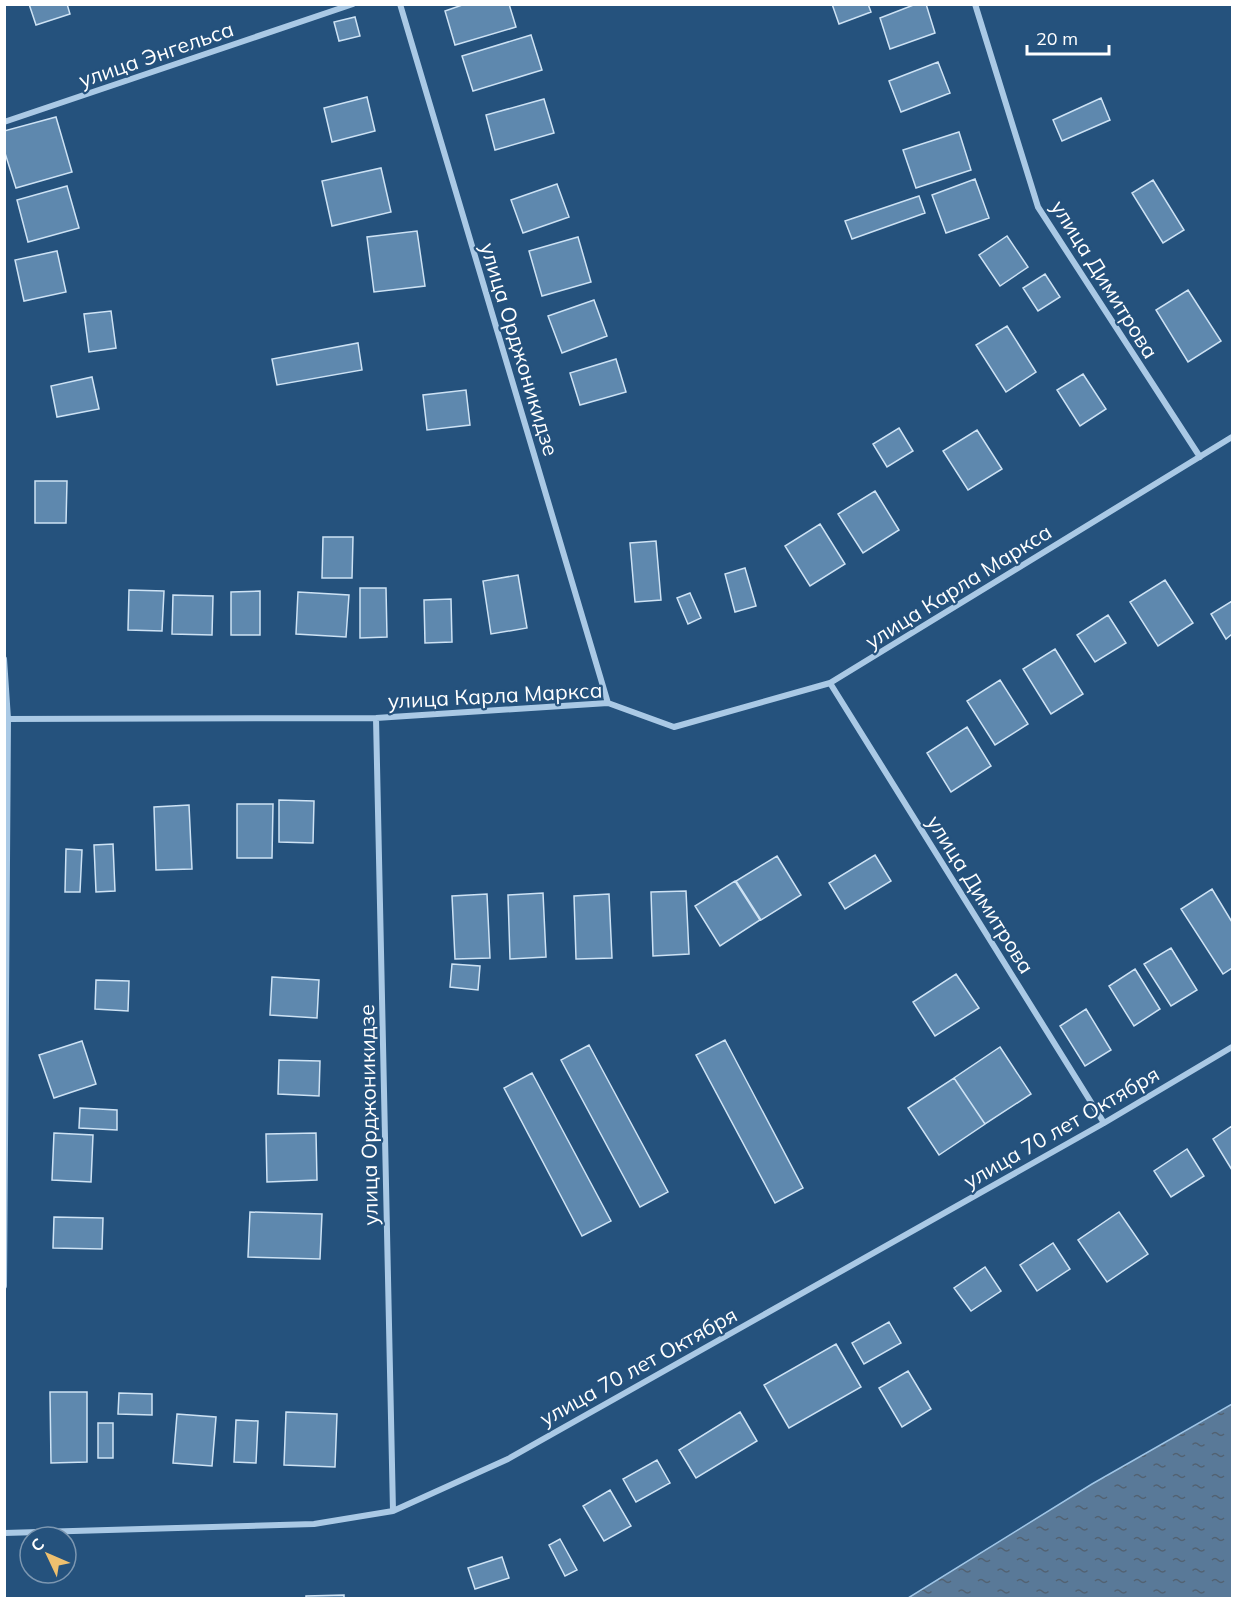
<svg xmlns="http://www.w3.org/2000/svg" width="1237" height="1603" font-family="Mulish,sans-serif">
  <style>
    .water { fill: url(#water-ripples); stroke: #9fc5e6; stroke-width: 1.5 }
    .building { fill: #5e88ae; stroke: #cde2f4; stroke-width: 1.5 }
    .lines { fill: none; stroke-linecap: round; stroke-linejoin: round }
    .minor { stroke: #aac9e5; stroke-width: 6 }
    .labels { text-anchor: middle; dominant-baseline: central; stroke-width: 4.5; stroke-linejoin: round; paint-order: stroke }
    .street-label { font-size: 21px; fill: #fff; stroke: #25527d }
  </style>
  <defs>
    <pattern id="water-ripples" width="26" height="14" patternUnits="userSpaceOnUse" patternTransform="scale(1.5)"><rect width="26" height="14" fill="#597998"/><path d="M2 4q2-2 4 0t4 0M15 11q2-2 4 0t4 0" fill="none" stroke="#526272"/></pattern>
  </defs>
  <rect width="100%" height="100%" fill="#25527d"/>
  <!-- water -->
  <path class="water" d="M1232,1404V1598H908L1092,1484Z"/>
  <!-- building -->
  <path class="building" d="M29,4H67L70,14L36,25Z
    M465,4H509L516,27L455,45L445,11Z
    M832,4H868L871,12L839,24Z
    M916,4H926L935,33L890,49L880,18Z
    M355,17L360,36L339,41L334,22Z
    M531,35L542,70L473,91L462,56Z
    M938,62L950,93L901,112L889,81Z
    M367,97L375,131L332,142L324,108Z
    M1101,98L1110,120L1062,141L1053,120Z
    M544,99L554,133L495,150L486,115Z
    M56,117L72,172L16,188L4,150V131Z
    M959,132L971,170L916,188L903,150Z
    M381,168L391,212L332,226L322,181Z
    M975,179L989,218L946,233L932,195Z
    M1153,180L1184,230L1163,243L1132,193Z
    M557,184L569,217L523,233L511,200Z
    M67,186L79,228L28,242L17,200Z
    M919,196L925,213L852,239L845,221Z
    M417,231L425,286L374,292L367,237Z
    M1007,236L1028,267L1000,286L979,255Z
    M578,237L591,282L542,296L529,251Z
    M57,251L66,292L24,301L15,260Z
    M1045,274L1060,297L1038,311L1023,288Z
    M1188,290L1221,341L1188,362L1156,310Z
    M594,300L607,336L562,353L548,316Z
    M111,311L116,348L89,352L84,314Z
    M1007,326L1036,372L1006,392L976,345Z
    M358,343L362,370L277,385L272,359Z
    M616,359L626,392L580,405L570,373Z
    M1083,374L1106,409L1080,426L1057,390Z
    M92,377L99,409L57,417L51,386Z
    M466,390L470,425L427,430L423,395Z
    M899,428L913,451L887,467L873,444Z
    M977,430L1002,469L968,490L943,451Z
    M35,481H67L66,523H35Z
    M875,491L899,530L863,553L838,514Z
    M820,524L845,564L810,586L785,546Z
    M323,537H353L352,578H322Z
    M656,541L661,600L635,602L630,543Z
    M745,568L756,606L735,612L725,574Z
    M518,575L527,628L491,634L483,581Z
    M1165,580L1193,623L1158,646L1130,602Z
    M360,588H386L387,637L360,638Z
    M129,590L164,591L162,631L128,630Z
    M260,591V635H231V592Z
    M298,592L349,595L346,637L296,634Z
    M690,593L701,618L688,624L677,598Z
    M173,595L213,596L212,635L172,634Z
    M451,599L452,642L425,643L424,600Z
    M1232,601V634L1226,639L1211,614Z
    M1108,615L1126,643L1095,662L1077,635Z
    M1055,649L1083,694L1051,714L1023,669Z
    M1000,680L1028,724L995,745L967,701Z
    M967,727L991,766L951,792L927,753Z
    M279,800L314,801L313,843L279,842Z
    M237,804H273L272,858H237Z
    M189,805L192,869L156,870L154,807Z
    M113,844L115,891L96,892L94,845Z
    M66,849L82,850L80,892H65Z
    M875,855L891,881L845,909L829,883Z
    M777,856L801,895L761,920L736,881Z
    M735,881L760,920L720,946L695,906Z
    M1212,889L1232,922V968L1223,974L1181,909Z
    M686,891L689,954L653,956L651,892Z
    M543,893L546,957L510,959L508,895Z
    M487,894L490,958L455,959L452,896Z
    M609,894L612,958L576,959L574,896Z
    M1171,948L1197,990L1171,1006L1144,964Z
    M452,964L480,966L478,990L450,987Z
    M1135,969L1160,1009L1134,1026L1109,986Z
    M956,974L979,1008L935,1036L913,1002Z
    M272,977L319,980L317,1018L270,1015Z
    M96,980L129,981L128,1011L95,1009Z
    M1086,1009L1111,1050L1085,1066L1060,1026Z
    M725,1040L803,1188L775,1203L696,1055Z
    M82,1041L96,1084L54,1098L39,1055Z
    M589,1045L668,1192L640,1207L561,1060Z
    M1000,1047L1031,1094L985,1124L954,1078Z
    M279,1060L320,1061L319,1096L278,1094Z
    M532,1073L611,1221L582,1236L504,1088Z
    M954,1078L985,1124L939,1155L908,1108Z
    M80,1108L117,1110V1130L79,1128Z
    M1232,1126V1170L1213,1139Z
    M54,1133L93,1135L91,1182L52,1180Z
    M316,1133L317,1180L267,1182L266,1134Z
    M1187,1149L1204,1176L1171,1197L1154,1171Z
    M250,1212L322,1214L320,1259L248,1257Z
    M1119,1212L1148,1254L1107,1282L1078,1240Z
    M54,1217L103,1218L102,1249L53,1248Z
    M1053,1243L1070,1269L1037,1291L1020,1265Z
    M985,1267L1001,1291L971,1311L954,1288Z
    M889,1322L901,1343L864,1364L852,1343Z
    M836,1344L861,1387L789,1428L764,1385Z
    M908,1371L931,1409L902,1427L879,1388Z
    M50,1392H87V1462L51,1463Z
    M119,1393L152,1394V1415L118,1414Z
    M286,1412L337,1414L335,1467L284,1465Z
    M740,1412L757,1441L696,1478L679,1450Z
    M177,1414L216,1417L212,1466L173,1463Z
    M236,1420L258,1421L256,1463L234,1462Z
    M98,1423H113V1458H98Z
    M657,1460L670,1483L636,1502L623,1479Z
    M610,1490L631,1526L604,1541L583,1506Z
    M560,1539L577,1570L565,1576L549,1545Z
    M502,1557L509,1578L475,1589L468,1568Z
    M344,1595V1598H306V1596Z"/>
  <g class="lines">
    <!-- minor -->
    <path class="minor" d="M400,4L608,703
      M975,4L1038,207L1200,457
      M4,122L353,4
      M4,659L8,719L4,1286
      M830,683L1104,1123
      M376,718L393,1511
      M4,719L376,718L608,703L674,727L830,683L1232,437
      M4,1533L314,1524L393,1511L508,1459L1104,1123L1232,1047"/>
  </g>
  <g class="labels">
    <!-- street labels -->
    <g class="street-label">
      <text transform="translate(156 54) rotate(-19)">улица Энгельса</text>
      <text transform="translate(1105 279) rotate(58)">улица Димитрова</text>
      <text transform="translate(520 349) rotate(73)">улица Орджоникидзе</text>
      <text transform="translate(958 586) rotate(-32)">улица Карла Маркса</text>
      <text transform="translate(495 695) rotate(-3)">улица Карла Маркса</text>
      <text transform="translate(981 894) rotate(58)">улица Димитрова</text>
      <text transform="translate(368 1115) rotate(-91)">улица Орджоникидзе</text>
      <text transform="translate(1061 1127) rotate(-30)">улица 70 лет Октября</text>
      <text transform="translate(638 1366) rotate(-29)">улица 70 лет Октября</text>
    </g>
  </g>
  <!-- border -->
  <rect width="1237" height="1603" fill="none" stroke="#ffffff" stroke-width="12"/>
  <!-- north arrow -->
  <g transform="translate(48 1555) rotate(314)"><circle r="28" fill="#25527d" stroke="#7c97b1" stroke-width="1.5"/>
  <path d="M0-4.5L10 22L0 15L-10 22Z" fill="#eec06f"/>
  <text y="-9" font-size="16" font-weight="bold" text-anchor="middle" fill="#ffffff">С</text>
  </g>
  <!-- scale -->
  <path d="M1027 45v9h82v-9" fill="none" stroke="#ffffff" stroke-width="3"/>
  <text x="1036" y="45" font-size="18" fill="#ffffff" stroke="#25527d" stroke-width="4.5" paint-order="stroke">20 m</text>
</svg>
